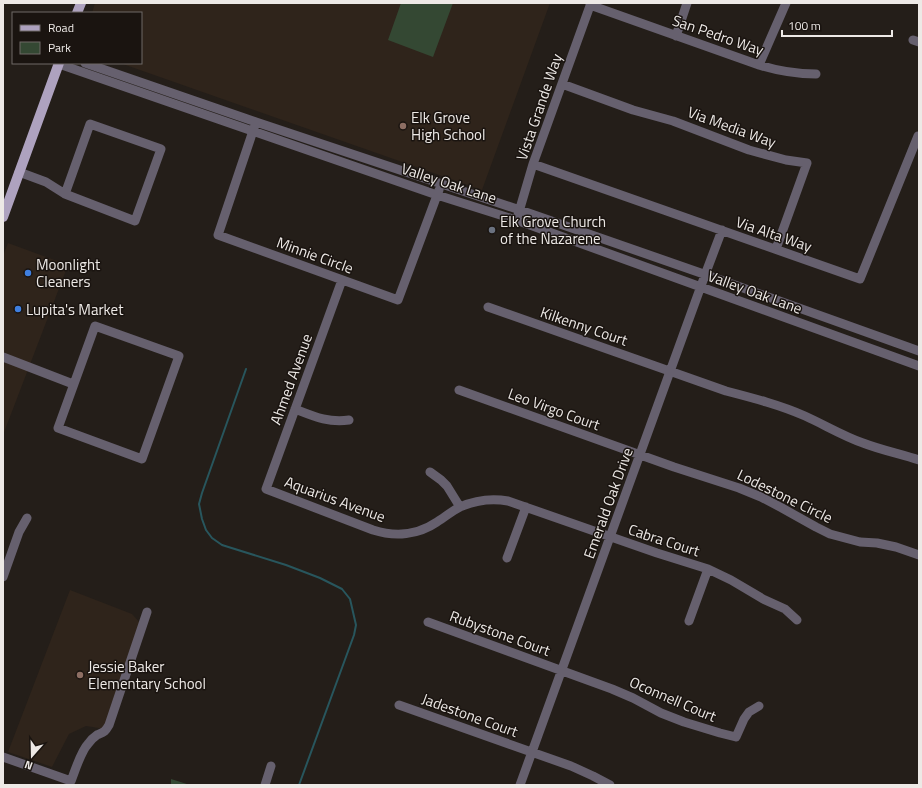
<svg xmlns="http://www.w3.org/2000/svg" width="922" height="788" font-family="'Titillium Web',sans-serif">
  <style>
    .built { fill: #2f241b }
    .green { fill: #344833 }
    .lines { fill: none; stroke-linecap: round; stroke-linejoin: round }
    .stream { stroke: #28565d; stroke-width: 2 }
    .minor { stroke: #66606e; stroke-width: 9 }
    .major { stroke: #aea2bf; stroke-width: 10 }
    .education-dot { fill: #8d6e63; stroke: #1a1410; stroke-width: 1.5 }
    .worship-dot { fill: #6b7280; stroke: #1a1410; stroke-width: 1.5 }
    .shop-dot { fill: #3f7fe0; stroke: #1a1410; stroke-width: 1.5 }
    .labels { text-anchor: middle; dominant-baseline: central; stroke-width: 3; stroke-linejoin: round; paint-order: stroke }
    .street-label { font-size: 15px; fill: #ede9e6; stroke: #1a1410 }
    .poi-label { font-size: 15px; fill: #ede9e6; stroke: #1a1410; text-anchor: start }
  </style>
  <rect width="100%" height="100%" fill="#241e19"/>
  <!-- built -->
  <path class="built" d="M95,3H550L482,190L120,63H141V13H92Z
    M8,243L68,265L3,435V256Z
    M70,590L132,614L141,624L105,729L86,726L69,734L52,767L8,752Z"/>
  <!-- green -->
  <path class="green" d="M401,3H453L433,57L388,40Z
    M171,779L190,785H171Z"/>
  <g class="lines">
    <!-- stream -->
    <path class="stream" d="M246,369L202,493L199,504L202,519L206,530L212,538L222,545L286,565L320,578L342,589L350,599L356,625L354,635L299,785"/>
    <!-- minor -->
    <path class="minor" d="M590,5L759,65C778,71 796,74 816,74
      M676,36L687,3
      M913,40L919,42
      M85,63L256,122L520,210L718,279L919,351
      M59,64L437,195L516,220L919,366
      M759,65L786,3
      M562,84L633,110L673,121L749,150L786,160L807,163L776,249
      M90,124L161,149L135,221L65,194Z
      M255,125L218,235L398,300L439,190
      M533,164L860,279L918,136L919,137
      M19,172L46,182L65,194
      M518,215L533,164L591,3
      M342,280L266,489L373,530C395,537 418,535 437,522C445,517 452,511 460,507C476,500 491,498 508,501L657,553L708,569L731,580L763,599L785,609L797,620
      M488,307L726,391C753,398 780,405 805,416C825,425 843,436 863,443C881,450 901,454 919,460
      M95,326L179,356L142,459L58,428Z
      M3,357L73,384
      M459,390L674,467L739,488L761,497L782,508L816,527L830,534L860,542L877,543L896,547L919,555
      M295,409C313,416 328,423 349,420
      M430,472L441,480L447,486L460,507
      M507,558L526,507
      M3,577L19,532L27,518
      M689,621L708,569
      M428,622L612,689L633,698L661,713L684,722L720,733L736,737L744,719L749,712L759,706
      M399,705L571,766L593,776L610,785
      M3,757L71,781C75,771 81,751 88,744C90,741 94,737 97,735C104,732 105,732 109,725L147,612
      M265,785L271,766
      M520,785L705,275L722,230"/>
    <!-- major -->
    <path class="major" d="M77,13L81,3
      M3,217L59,63"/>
  </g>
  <!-- markers -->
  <g class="education-dot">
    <circle cx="403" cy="126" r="4"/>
    <circle cx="80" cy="675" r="4"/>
  </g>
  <circle class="worship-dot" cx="492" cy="230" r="4"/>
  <g class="shop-dot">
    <circle cx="28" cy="273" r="4"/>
    <circle cx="18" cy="309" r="4"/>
  </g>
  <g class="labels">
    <!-- street labels -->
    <g class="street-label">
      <text transform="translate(718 35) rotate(19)">San Pedro Way</text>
      <text transform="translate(539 107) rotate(-71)">Vista Grande Way</text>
      <text transform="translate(732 127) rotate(20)">Via Media Way</text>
      <text transform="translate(449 183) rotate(18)">Valley Oak Lane</text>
      <text transform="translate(774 234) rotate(19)">Via Alta Way</text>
      <text transform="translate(315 255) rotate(20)">Minnie Circle</text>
      <text transform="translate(755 292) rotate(20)">Valley Oak Lane</text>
      <text transform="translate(584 326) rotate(19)">Kilkenny Court</text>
      <text transform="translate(291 379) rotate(-70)">Ahmed Avenue</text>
      <text transform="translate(554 409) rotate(20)">Leo Virgo Court</text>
      <text transform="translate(785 496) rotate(26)">Lodestone Circle</text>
      <text transform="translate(335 499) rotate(20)">Aquarius Avenue</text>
      <text transform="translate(608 503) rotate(-70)">Emerald Oak Drive</text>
      <text transform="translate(664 540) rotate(18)">Cabra Court</text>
      <text transform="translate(500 633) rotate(20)">Rubystone Court</text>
      <text transform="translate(673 699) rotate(23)">Oconnell Court</text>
      <text transform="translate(470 715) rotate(20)">Jadestone Court</text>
    </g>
    <!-- poi labels -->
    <g class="poi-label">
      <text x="411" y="117">Elk Grove<tspan x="411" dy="17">High School</tspan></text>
      <text x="500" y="221">Elk Grove Church<tspan x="500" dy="17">of the Nazarene</tspan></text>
      <text x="36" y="264">Moonlight<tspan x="36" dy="17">Cleaners</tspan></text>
      <text x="26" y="309">Lupita's Market</text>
      <text x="88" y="666">Jessie Baker<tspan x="88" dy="17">Elementary School</tspan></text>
    </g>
  </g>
  <!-- border -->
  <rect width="922" height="788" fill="none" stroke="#ede9e6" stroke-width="8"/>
  <!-- legend -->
  <rect x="12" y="12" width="130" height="52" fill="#1a1410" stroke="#6e6966"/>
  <rect x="20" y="25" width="20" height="6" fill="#aea2bf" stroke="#6e6966"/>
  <text x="48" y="32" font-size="12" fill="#ede9e6">Road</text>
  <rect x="20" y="42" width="20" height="12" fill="#344833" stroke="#6e6966"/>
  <text x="48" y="52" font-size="12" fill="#ede9e6">Park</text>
  <!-- north arrow -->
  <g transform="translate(32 756) rotate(200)" stroke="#1a1410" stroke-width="3" paint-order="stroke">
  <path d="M0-3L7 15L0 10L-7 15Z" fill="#ede9e6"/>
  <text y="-6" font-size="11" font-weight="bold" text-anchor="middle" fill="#ede9e6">N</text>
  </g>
  <!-- scale -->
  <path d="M782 30v6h110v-6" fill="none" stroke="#ede9e6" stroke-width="2"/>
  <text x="788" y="30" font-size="12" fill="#ede9e6" stroke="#1a1410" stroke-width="3" paint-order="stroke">100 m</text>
</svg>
